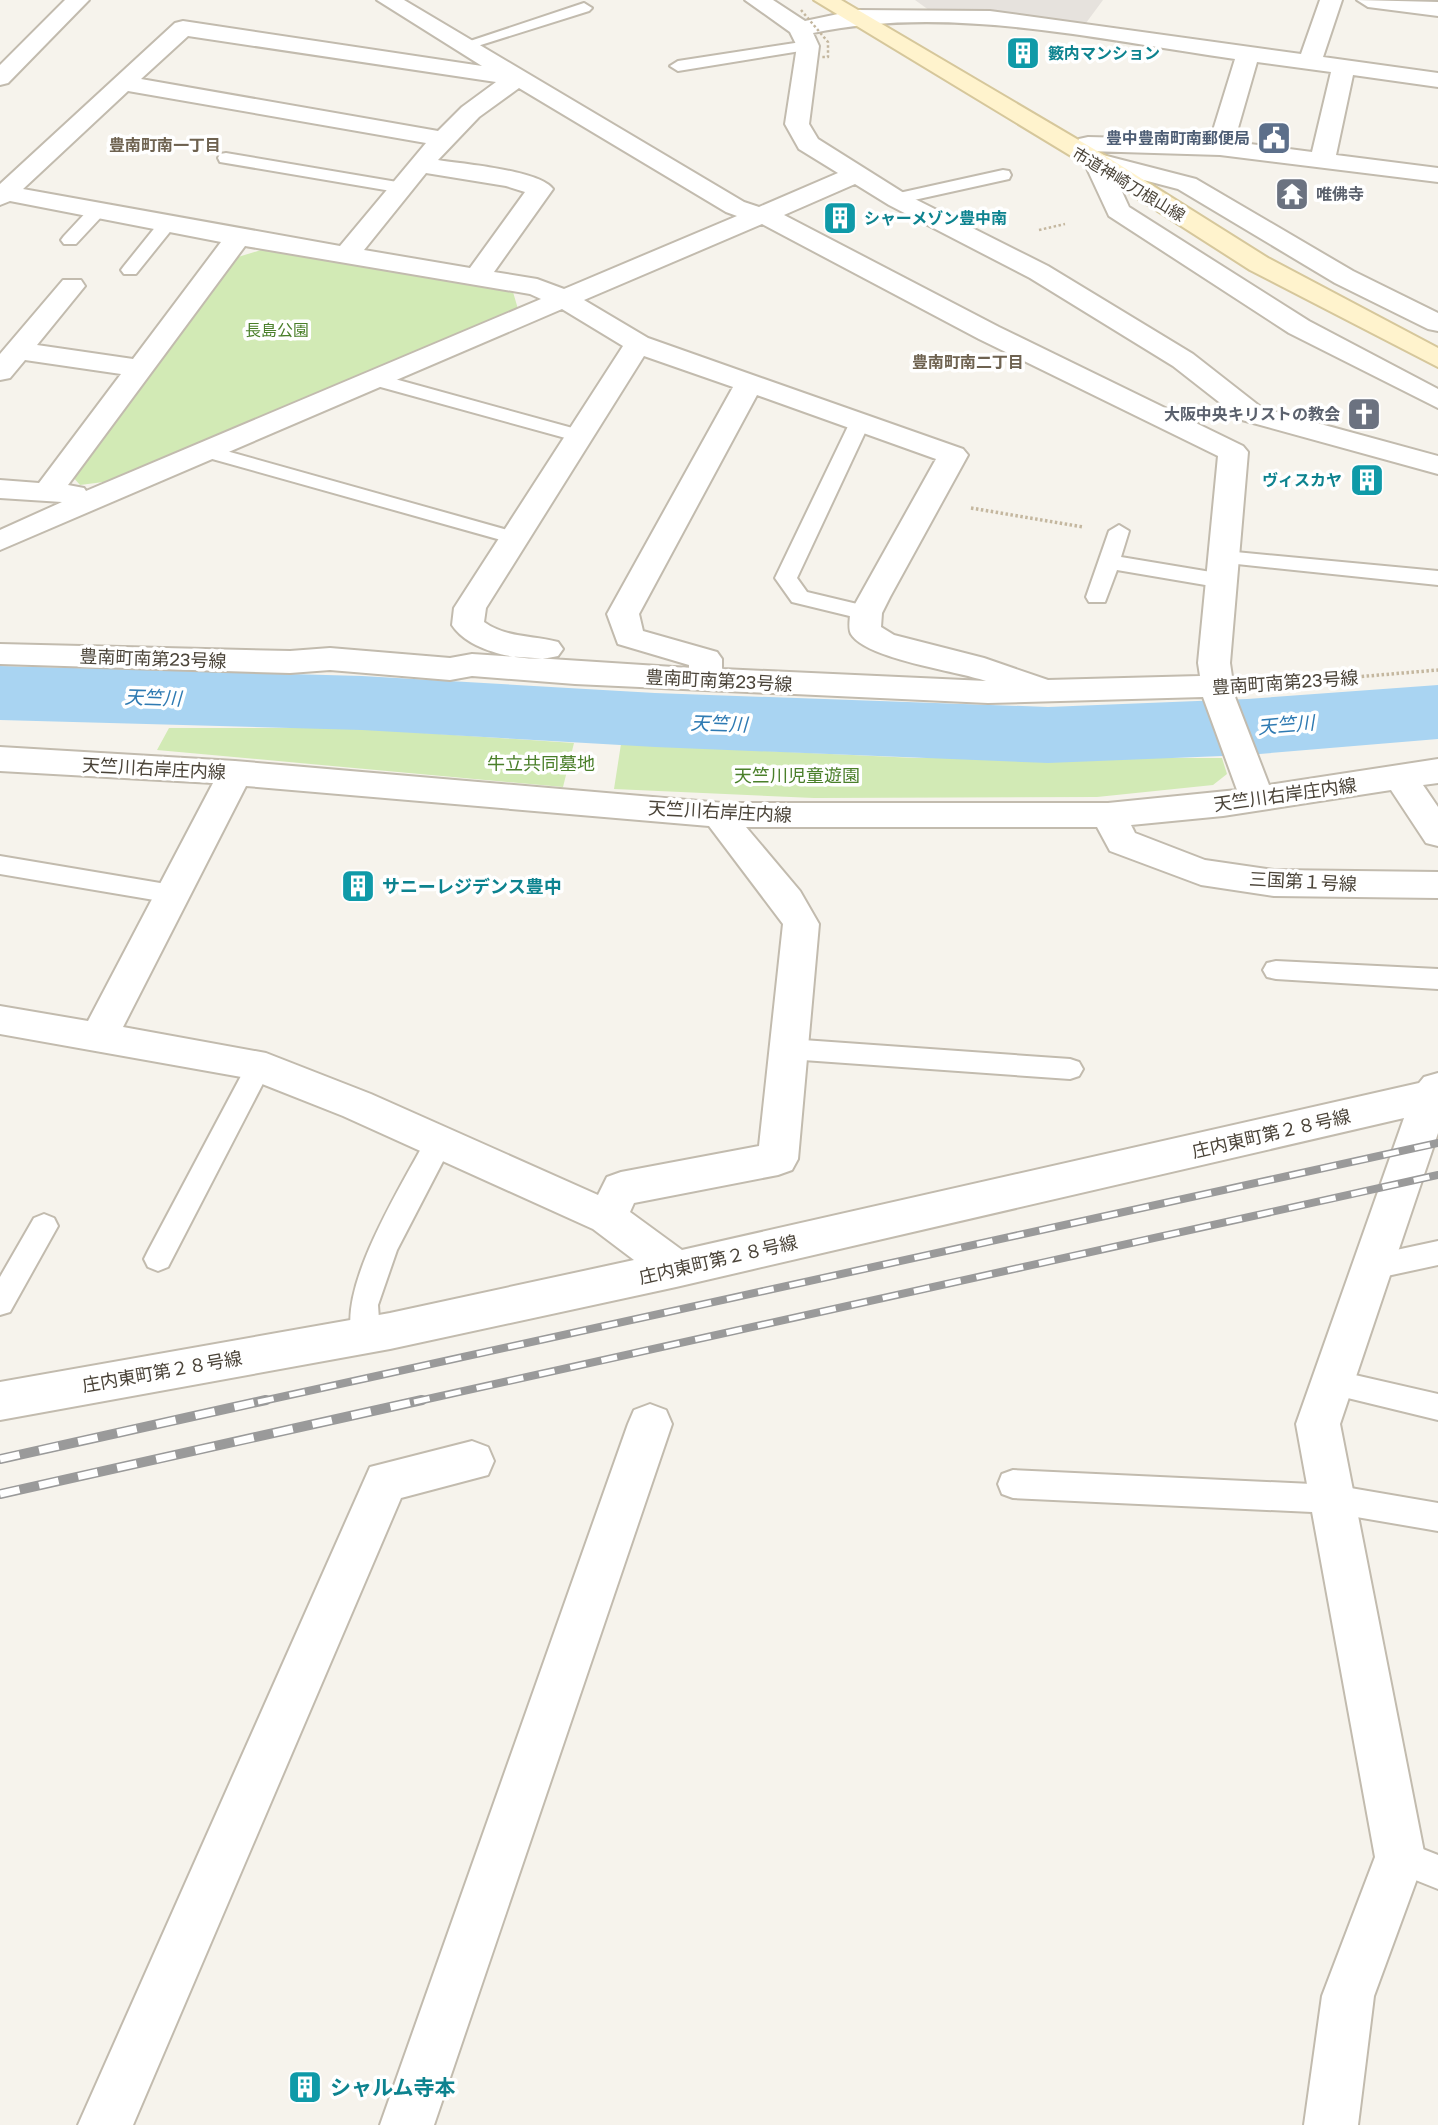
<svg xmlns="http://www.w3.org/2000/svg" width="1438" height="2125" font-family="'Golos Text','Noto Sans JP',sans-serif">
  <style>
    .industrial { fill: #e6e2dd }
    .green { fill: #d2eab5 }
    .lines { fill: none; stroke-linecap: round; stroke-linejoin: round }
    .river { fill: #a9d4f2; fill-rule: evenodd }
    .lane-casing { stroke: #c2bbae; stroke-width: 4 }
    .street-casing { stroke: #c2bbae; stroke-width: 4 }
    .secondary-casing { stroke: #d6c79b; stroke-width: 4 }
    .path-far1 { stroke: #c4b79f; stroke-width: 2.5; stroke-dasharray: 2.5 2.5; stroke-linecap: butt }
    .path { stroke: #c4b79f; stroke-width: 3.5; stroke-dasharray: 2.5 2.5; stroke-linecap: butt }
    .lane { fill: #fff; fill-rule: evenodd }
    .street { fill: #fff; fill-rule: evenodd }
    .secondary { fill: #fff3cd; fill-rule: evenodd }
    .rail-far1-casing { stroke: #9a9a9a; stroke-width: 8 }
    .rail-casing { stroke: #9a9a9a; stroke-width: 10 }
    .rail-far1 { stroke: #fff; stroke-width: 5; stroke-dasharray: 16; stroke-linecap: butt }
    .rail { stroke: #fff; stroke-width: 7; stroke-dasharray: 20; stroke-linecap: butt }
    .path-bridge { stroke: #c4b79f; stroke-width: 2.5; stroke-dasharray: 2.5 2.5; stroke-linecap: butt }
    .labels { text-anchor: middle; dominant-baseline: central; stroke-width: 7; stroke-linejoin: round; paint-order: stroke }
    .far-culture-label { font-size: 16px; font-weight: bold; fill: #0d838f; stroke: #fff; text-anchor: start }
    .far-service-label { font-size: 16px; font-weight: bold; fill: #4e5e75; stroke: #fff; text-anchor: end }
    .far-neighbourhood-label { font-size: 16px; font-weight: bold; fill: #6e6250; stroke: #fff }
    .far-street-label { font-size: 16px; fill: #4b4439; stroke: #fff }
    .far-worship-label { font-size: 16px; font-weight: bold; fill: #5b616d; stroke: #fff; text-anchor: start }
    .far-park-label { font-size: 16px; fill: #4a7f2a; stroke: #fff }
    .street-label { font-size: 18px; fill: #4b4439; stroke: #fff }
    .park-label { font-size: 18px; fill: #4a7f2a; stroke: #fff }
    .culture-label { font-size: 18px; font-weight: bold; fill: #0d838f; stroke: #fff; text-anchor: start }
    .water-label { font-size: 19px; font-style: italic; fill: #2e7ab2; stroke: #fff }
    .near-culture-label { font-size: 21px; font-weight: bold; fill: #0d838f; stroke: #fff; text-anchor: start }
  </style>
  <rect width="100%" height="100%" fill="#f6f3ec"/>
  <!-- industrial -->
  <path class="industrial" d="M915,0H1103L1086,23L995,13H933Z"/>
  <!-- green -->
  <path class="green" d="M261,250L513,292L518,309L119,480L80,485L72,476L238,257Z
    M169,728H350L574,743L563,787L157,750Z
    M621,744L915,758H1222L1227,774L1213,785L1097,797L814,798L614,789Z"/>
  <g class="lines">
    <!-- river -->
    <path class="river" d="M0,666L362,676L655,693L1048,707L1247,699L1438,685V739L1247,755L1048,763L655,747L362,730L0,720Z"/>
    <!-- lane casing -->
    <g class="lane-casing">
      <path id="lane" d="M584,3L592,8L589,11L468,49H458L455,46Z
        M808,41L813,43V49L678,71L670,66L678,61Z
        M226,153L403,183L412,188L403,193L220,162L218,158L220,154Z
        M1003,170L1009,171L1011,175L1009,179L896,204L887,199L890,195Z
        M97,206L103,207L106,211L103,215L76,244H64L61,240L64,236L91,207Z
        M167,219L173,220L176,224L173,228L136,274H124L121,270L124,266L161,220Z
        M373,373L587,432L590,436L580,442L366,383L363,379L366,375Z
        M860,416L870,422L797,578L807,592L874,608L877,613L874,618L866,620L792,602L775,578L850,422Z
        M205,445L522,534L525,538L515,544L198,455L195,451L198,447Z
        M1119,525L1129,531L1121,557L1223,574L1234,581L1223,588L1117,570L1105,602H1089L1086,597L1109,531Z
        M1225,551L1438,571V585L1218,562L1215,557L1218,552Z
        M0,856L172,885L181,888L184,894L181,900L172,903L0,874Z
        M1276,961L1438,969V989L1276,979L1267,977L1263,970L1267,963Z
        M789,1039L1070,1059L1079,1062L1083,1069L1079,1076L1070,1079L789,1059L780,1056L776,1049L780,1042Z
        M259,1056L268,1059L272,1066L168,1267L158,1271L148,1267L144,1259L148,1251L250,1059Z
        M439,1131L449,1134L453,1142L397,1250L378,1305L380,1335L375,1344L365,1348L355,1344C331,1295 405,1180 429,1134Z
        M44,1214L54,1218L58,1226L10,1312L0,1315V1277L34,1218Z
        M1438,1241V1265L1373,1279L1363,1275L1359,1267L1363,1259L1373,1255Z
        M1333,1370L1438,1394V1420L1323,1392L1318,1383L1323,1374Z
        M1013,1470L1333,1485L1438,1503V1531L1333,1513L1013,1498L1002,1494L998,1484L1002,1474Z
        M1400,1840L1438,1855V1889L1388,1869L1383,1857L1388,1845Z"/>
    </g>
    <!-- street casing -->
    <g class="street-casing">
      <path id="street" d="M65,0H89L8,83L0,85V65Z
        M377,0H404L744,202L759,207L838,173L799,149L785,124L797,46L790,32L745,0H773L805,21L857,10L990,11L1301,54L1320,0H1342L1323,57L1438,73V87L1353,75L1336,155L1438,168V182L1220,155L1088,151L1079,149L1076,144L1079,139L1088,137L1210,140L1235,59C1098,40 951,4 813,33L819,46L809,124L818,139L907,195L1048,266L1193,354L1262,408L1438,456V474L1242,420L1173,366L1030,278L889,205L855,184L784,215L999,327L1243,446L1248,452L1230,663L1235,697L1269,785L1438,759V783L1423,785L1438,807V846L1426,843L1391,790L1223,816L1131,825L1135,833L1205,860L1274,870L1438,872V898L1274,896L1201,885L1110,851L1097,827H746L800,891L819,924L798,1159L792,1170L778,1175L634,1203L630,1212L682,1250L1419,1083L1424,1077L1438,1073V1133L1340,1424L1425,1857L1374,1996L1358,2125H1304L1322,1996L1375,1857L1296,1424L1404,1118L676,1287L390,1349L0,1420V1382L390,1313L634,1260L593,1229L343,1116L247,1078L0,1034V1006L88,1021L213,783L0,771V747L235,761L722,803H1108L1237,790L1203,697L988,703L575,684L472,676L450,680L330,670L290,673L0,664V644L290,651L330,648L450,658L472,654L689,668V665L618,644L607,614L733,387L644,356L486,608L484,622C506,638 533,635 558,642L563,649L558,656C528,664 470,653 452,625L454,608L623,346L562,309L0,550V530L62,502L0,498V480L39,483L121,374L25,360L10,378L0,380V354L63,280H81L85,286L37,345L133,359L221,242L10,201L0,205V184L175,23L183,21L482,66ZM188,36L496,82L462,107L438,131L141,79ZM1257,62L1331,72L1312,152L1234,142ZM519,88L726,212L737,216L564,289L537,279L494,272L553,189C539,170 462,164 438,160L479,117ZM128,91L426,143L340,246L23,189ZM426,173L506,186L525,192L470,268L364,250ZM762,224L979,339L1218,456L1198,663L1200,676L1048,680L984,658L894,635L881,627L882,613L890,597L968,455L963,449L648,338L584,300ZM245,246L530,294L541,299L86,491L84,488L68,485ZM757,395L936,459L850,613C850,620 848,628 851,634C866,659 957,671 986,681L722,669V659L717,652L643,631L639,614ZM246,786L709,826L783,924L759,1146L621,1172L607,1177L598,1195L371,1094L266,1053L123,1027Z
        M1357,0L1438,2V16L1368,7Z
        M1095,153L1196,179L1353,271L1438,313V331L1428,329L1335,283L1178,189L1113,172L1129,207L1309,321L1438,389V408L1289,333L1109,216L1083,160L1086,155Z
        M650,1404L666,1410L672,1424L434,2125H380L628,1424L634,1410Z
        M472,1441L488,1447L494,1461L488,1475L401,1498L133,2125H78L370,1467Z"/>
    </g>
    <!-- secondary casing -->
    <g class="secondary-casing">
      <path id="secondary" d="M814,0H841L1104,155L1268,258L1438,348V367L1250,270L1086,165Z"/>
    </g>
    <!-- path-far1 -->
    <path class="path-far1" d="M1039,230L1065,224"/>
    <!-- path -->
    <path class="path" d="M971,508L1083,527
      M1262,685L1438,670"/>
    <!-- lane -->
    <use href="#lane" class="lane"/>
    <!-- street -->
    <use href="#street" class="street"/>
    <!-- secondary -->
    <use href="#secondary" class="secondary"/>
    <!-- rail-far1 casing -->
    <g class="rail-far1-casing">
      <path id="rail-far1" d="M258,1402L1438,1143
        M414,1402L1438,1175"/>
    </g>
    <!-- rail casing -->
    <g class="rail-casing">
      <path id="rail" d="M0,1459L266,1400
        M0,1494L422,1400"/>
    </g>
    <!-- rail-far1 -->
    <use href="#rail-far1" class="rail-far1"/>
    <!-- rail -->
    <use href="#rail" class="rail"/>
    <!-- path-bridge -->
    <path class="path-bridge" d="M801,10L828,42V57H820"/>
  </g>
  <!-- icons -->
  <defs>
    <g id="building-square" transform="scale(1.75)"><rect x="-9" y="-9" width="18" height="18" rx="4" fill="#0f9aa8" stroke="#fff"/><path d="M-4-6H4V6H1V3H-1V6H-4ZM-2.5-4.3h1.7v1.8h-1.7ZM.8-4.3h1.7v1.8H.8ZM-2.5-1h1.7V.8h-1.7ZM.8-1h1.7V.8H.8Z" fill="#fff"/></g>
    <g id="civic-square" transform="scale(1.75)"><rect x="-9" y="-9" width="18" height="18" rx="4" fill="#5c6f8a" stroke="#fff"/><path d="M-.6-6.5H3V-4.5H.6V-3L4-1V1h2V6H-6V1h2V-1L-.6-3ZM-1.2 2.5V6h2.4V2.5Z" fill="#fff"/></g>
    <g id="temple-square" transform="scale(1.75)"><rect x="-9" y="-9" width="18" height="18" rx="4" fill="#6b7280" stroke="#fff"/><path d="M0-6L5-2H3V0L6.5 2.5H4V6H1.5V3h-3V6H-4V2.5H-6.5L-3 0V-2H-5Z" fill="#fff"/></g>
    <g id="church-square" transform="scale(1.75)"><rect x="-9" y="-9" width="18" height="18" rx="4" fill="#6b7280" stroke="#fff"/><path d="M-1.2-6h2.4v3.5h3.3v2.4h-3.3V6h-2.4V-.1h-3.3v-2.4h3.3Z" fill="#fff"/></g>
  </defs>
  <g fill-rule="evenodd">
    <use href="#building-square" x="1023" y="53"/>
    <use href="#civic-square" x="1274" y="138"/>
    <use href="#temple-square" x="1292" y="194"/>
    <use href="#building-square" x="840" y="218"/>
    <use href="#church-square" x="1364" y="414"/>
    <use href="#building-square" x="1367" y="480"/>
    <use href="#building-square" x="358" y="886"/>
    <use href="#building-square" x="305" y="2087"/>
  </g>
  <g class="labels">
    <!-- far-culture labels -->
    <g class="far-culture-label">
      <text x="1048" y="53">籔内マンション</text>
      <text x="864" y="218">シャーメゾン豊中南</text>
      <text x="1342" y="480" text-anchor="end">ヴィスカヤ</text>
    </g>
    <!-- far-service labels -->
    <g class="far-service-label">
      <text x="1250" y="138">豊中豊南町南郵便局</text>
    </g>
    <!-- far-neighbourhood labels -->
    <g class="far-neighbourhood-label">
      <text x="165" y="145">豊南町南一丁目</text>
      <text x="968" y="362">豊南町南二丁目</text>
    </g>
    <!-- far-street labels -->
    <g class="far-street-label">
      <text transform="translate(1129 184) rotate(31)">市道神崎刀根山線</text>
    </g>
    <!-- far-worship labels -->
    <g class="far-worship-label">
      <text x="1316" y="194">唯佛寺</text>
      <text x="1340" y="414" text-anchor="end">大阪中央キリストの教会</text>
    </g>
    <!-- far-park labels -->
    <g class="far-park-label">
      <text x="277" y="330">長島公園</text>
    </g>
    <!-- street labels -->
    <g class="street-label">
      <text transform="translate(153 658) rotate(2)">豊南町南第23号線</text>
      <text transform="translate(719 680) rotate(3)">豊南町南第23号線</text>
      <text transform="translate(1285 682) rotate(-4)">豊南町南第23号線</text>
      <text transform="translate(154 768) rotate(3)">天竺川右岸庄内線</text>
      <text transform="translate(1285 794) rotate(-8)">天竺川右岸庄内線</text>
      <text transform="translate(720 811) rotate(3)">天竺川右岸庄内線</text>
      <text transform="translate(1303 881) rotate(3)">三国第１号線</text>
      <text transform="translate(1271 1133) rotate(-13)">庄内東町第２８号線</text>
      <text transform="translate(718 1259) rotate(-13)">庄内東町第２８号線</text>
      <text transform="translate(162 1371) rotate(-10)">庄内東町第２８号線</text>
    </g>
    <!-- park labels -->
    <g class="park-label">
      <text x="541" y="763">牛立共同墓地</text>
      <text x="797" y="775">天竺川児童遊園</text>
    </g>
    <!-- culture labels -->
    <g class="culture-label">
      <text x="382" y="886">サニーレジデンス豊中</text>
    </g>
    <!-- water labels -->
    <g class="water-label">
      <text transform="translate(153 697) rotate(2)">天竺川</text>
      <text transform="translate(719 723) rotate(2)">天竺川</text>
      <text transform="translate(1286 724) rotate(-5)">天竺川</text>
    </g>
    <!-- near-culture labels -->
    <g class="near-culture-label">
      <text x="330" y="2087">シャルム寺本</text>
    </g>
  </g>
</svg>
